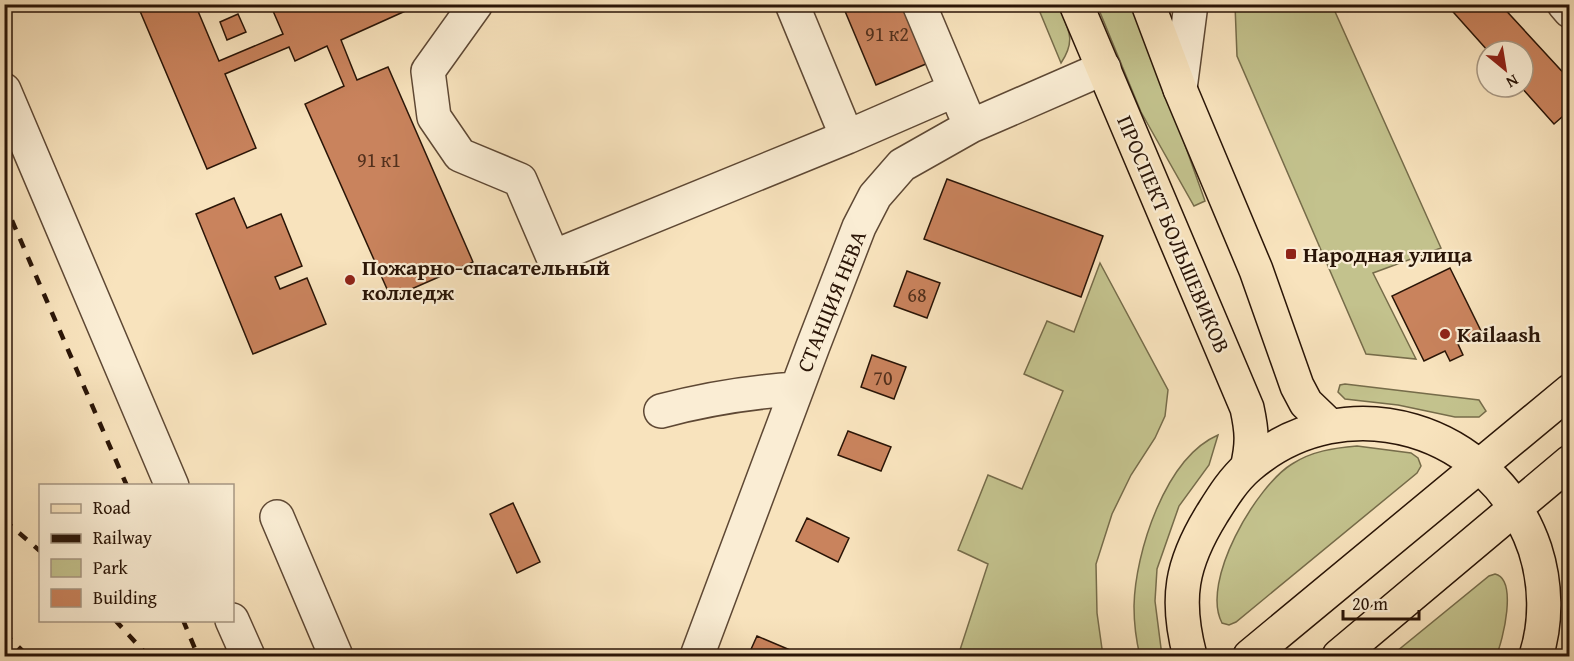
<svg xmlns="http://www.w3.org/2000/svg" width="1574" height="661" font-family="'Gentium Book Plus',serif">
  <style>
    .green { fill: #c3c28d; stroke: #766c4a; stroke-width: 1.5 }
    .building { fill: #c9835d; stroke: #2a1507; stroke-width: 1.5 }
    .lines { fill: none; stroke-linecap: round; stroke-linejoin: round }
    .minor-casing { stroke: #5e4834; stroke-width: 36 }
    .major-casing { stroke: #2a1507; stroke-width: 36 }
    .minor { stroke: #faedd4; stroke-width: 33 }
    .major { stroke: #f8e3bd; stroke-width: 33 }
    .rail { stroke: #2a1507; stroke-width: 4.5; stroke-dasharray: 10 10; stroke-linecap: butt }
    .poi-dot { fill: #8f2418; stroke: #faedd4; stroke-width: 2 }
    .labels { text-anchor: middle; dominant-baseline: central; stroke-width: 4.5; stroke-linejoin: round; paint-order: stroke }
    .number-label { font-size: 20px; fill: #52301c }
    .street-label { font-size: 22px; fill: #2a1507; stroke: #faedd4 }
    .poi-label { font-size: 22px; font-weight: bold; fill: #2a1507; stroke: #faedd4; text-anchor: start }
  </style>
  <rect width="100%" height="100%" fill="#f8e3bd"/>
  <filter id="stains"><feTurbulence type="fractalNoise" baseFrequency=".00333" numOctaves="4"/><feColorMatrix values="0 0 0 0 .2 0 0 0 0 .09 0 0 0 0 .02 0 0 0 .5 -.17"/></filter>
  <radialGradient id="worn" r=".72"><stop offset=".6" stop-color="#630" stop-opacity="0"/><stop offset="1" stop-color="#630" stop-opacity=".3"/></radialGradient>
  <!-- green -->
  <path class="green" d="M1037,5H1058C1068,29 1077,39 1061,63Z
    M1097,5H1135L1205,201L1194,206L1141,112Z
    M1235,5H1332L1441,248L1373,273L1416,359L1366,354L1237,56Z
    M1100,263L1168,390L1165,416L1155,438L1131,475L1112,514L1096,564L1097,613L1103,656H958L988,564L958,550L988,475L1022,489L1063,391L1024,374L1047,321L1074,332Z
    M1345,384L1479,400L1486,411L1479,417H1455L1398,405L1345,399L1338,392L1340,385Z
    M1218,435L1209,465L1179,506L1157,569L1155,601L1162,656H1140C1136,640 1134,624 1134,606C1135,553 1165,458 1218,435Z
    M1357,446L1411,453L1418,458L1421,466L1417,473L1236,622L1229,625L1222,623C1200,582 1256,486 1292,464C1312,451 1334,448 1357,446Z
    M1495,574C1518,579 1503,641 1496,656H1391L1489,576Z"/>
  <!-- building -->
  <path class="building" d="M137,4H195L219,61L283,34L270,4H421L341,40L357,80L388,67L473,262L391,298L305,104L344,86L327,46L295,61L289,47L225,74L256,148L207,169Z
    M842,4H909L933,61L876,85Z
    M1446,4H1500L1570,80V110L1554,124L1521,87H1523V51H1488Z
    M238,14L246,32L227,40L220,22Z
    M947,179L1103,236L1081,297L924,239Z
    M234,198L247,228L281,214L302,266L275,277L280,289L307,278L326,324L253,354L196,214Z
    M1450,268L1482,333L1458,344L1463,355L1450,361L1445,351L1424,361L1392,296Z
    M907,271L940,283L927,318L894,306Z
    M872,355L906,367L894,399L861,387Z
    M848,431L891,447L881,471L838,455Z
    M513,503L540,562L517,573L490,514Z
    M807,518L849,538L838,562L796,541Z
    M757,636L802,655L801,656H748Z"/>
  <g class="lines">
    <!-- minor casing -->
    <g class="minor-casing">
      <path id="minor" d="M476,4L428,71L434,117L460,155L520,180L553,257L847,137
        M792,4L847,137L955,90
        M919,4L964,111
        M1564,4L1570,11
        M1180,89L1191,4
        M4,90L172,486
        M661,411C706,399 749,392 796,389
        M277,517L336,656
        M232,620L248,656
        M697,656L813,346L859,227L875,196L902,165L971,126L1104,68"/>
    </g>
    <!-- major casing -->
    <g class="major-casing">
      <path id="major" d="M1076,4L1247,408C1252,431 1253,444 1247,468
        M1148,4L1180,89L1256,270L1297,386L1306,403L1330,426
        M1190,656C1175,599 1181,564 1212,514C1222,498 1233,480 1248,467C1346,382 1494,428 1535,549C1546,583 1547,622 1536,656
        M1250,656L1570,391
        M1339,656L1570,462"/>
    </g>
    <!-- minor -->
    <use href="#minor" class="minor"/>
    <!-- major -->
    <use href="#major" class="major"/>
    <!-- rail -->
    <path class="rail" d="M4,202L127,486
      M4,520L40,551
      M115,620L148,656
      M183,620L198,656
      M4,633L28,656"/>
  </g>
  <!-- markers -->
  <g class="poi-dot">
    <rect x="1285" y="248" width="12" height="12" rx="3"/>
    <circle cx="350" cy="280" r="6"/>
    <circle cx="1445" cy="334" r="6"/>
  </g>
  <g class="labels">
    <!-- number labels -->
    <g class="number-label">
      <text x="887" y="33">91 к2</text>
      <text x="379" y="159">91 к1</text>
      <text x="917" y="294">68</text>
      <text x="883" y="377">70</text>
    </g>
    <!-- street labels -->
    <g class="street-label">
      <text transform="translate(1174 234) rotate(67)">ПРОСПЕКТ БОЛЬШЕВИКОВ</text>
      <text transform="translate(831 301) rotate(-68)">СТАНЦИЯ НЕВА</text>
    </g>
    <!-- poi labels -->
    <g class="poi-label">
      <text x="1303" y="254">Народная улица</text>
      <text x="362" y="267">Пожарно-спасательный<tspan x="362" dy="25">колледж</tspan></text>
      <text x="1457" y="334">Kailaash</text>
    </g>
  </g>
  <!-- margin -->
  <rect width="1574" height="661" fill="none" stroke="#f8e3bd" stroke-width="24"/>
  <rect x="6" y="6" width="1562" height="649" fill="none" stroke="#2a1507" stroke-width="3"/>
  <rect x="12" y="12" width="1550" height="637" fill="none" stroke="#2a1507" stroke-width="1.5"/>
  <!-- legend -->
  <rect x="39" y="484" width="195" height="138" fill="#faedd4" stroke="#a79782" stroke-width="1.5"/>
  <rect x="51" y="504" width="30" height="9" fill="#f8e3bd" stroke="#a79782" stroke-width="1.5"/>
  <text x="93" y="514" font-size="18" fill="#2a1507">Road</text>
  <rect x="51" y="534" width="30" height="9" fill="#2a1507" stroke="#a79782" stroke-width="1.5"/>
  <text x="93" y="544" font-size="18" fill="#2a1507">Railway</text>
  <rect x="51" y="559" width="30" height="18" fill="#c3c28d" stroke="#a79782" stroke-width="1.5"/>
  <text x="93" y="574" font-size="18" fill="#2a1507">Park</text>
  <rect x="51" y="589" width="30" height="18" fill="#c9835d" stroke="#a79782" stroke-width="1.5"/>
  <text x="93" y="604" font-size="18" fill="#2a1507">Building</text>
  <!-- north arrow -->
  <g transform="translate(1505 69) rotate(150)"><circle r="28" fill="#faedd4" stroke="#a79782" stroke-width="1.5"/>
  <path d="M0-4.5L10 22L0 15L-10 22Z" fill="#8f2418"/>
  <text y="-9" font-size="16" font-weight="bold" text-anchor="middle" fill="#2a1507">N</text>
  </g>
  <!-- scale -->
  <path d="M1343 610v9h76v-9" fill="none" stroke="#2a1507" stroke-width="3"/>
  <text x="1352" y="610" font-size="18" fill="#2a1507" stroke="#faedd4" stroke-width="4.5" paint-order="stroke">20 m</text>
  <rect width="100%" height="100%" filter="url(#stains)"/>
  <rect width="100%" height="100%" fill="url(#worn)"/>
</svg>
